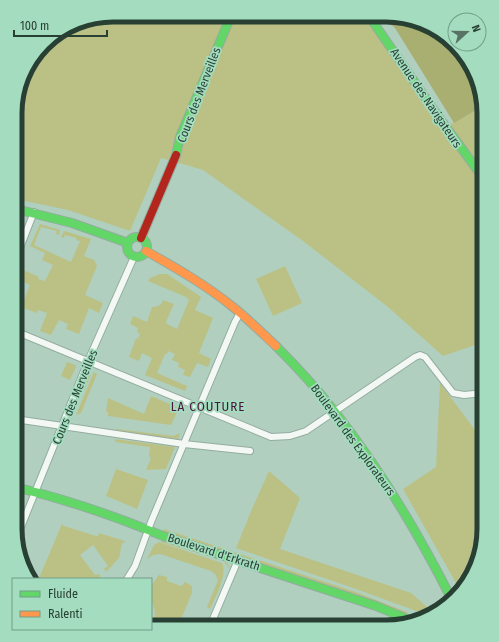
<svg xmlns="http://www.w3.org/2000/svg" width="499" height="642" font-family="'Fira Sans Condensed',sans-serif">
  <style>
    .green { fill: #bbc184 }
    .forest { fill: #a8af70 }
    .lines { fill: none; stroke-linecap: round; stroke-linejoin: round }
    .street-casing { stroke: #94ac9f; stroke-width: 8 }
    .fast-casing { stroke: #94ac9f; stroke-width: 10 }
    .slow-casing { stroke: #94ac9f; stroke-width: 10 }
    .jam-casing { stroke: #94ac9f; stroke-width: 10 }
    .street { stroke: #f3f8f5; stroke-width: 6 }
    .fast { stroke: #63d668; stroke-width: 8 }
    .slow { stroke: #ff974d; stroke-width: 8 }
    .jam { stroke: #b3261e; stroke-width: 8 }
    .labels { text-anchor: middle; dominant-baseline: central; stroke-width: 3.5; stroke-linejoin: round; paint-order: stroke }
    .street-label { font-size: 12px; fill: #284034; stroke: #a3dcbe }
    .neighbourhood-label { font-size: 13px; letter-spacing: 1px; fill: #4c133c; stroke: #a3dcbe }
    .rim { fill: none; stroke: #284034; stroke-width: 5 }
  </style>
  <rect width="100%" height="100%" fill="#b0cfbf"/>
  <!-- green -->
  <path class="green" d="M364,16L379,36L420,100L484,187V342L443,356L388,307L303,241L203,170L176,162L182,150L185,135L233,18Z
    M226,18L168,160L161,158L130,231L68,210L16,199V100L28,64L49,39L81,20Z
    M474,111L484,115V171L449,125Z
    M40,224L60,230L59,235L56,234L57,231L41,227L34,245L71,262L80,241L76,240L77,238L65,235L64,238L61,237L64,231L91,239L84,256L94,260L97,266L85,295L103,303L99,313L89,308L79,334L66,329L68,324L59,320L51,335L40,331L47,313L38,310L37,313L21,307L30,285L17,279L21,269L39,277L38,279L45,281L53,265L42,260L45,253L30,246Z
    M285,266L302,303L273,316L256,279Z
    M160,274H167L201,297L195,310L213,318L199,353L211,359L208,367L197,363L190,377L183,375L185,370L178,367L179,363L172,360L175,354L168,351L167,354H165L157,373L187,386L185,391L145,375L152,358L142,353L139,361L129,357L136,338L138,339L140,334L137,332L138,328L130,324L133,316L147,322L152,307C158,307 162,305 163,300L174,304L166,322L167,324L177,329L189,300L186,297L148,281L150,278Z
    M67,362L75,365L76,367L70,380L61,376Z
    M94,372L97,374L81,413L76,415Z
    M88,373L91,374L84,391L81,389Z
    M440,383L484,442V536L468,583L460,590L403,489L436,467Z
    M151,396L179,408L171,425L108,416V412H106L108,398L144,414Z
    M116,429L174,436L180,433L178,439L116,431Z
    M115,439L175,447L166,469L146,470L151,458L149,456L150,447L115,442Z
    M116,469L148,480L137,509L106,496Z
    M269,471L300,498L280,549L411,593L434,613L430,616L356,589L236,548L252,509Z
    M62,524L64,526L96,536H98L99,533L125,541L124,543H122L119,558L106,572L104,569L108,566L93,545L80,555L95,575L98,574L101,576L97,579L39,578Z
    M164,529L356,592L407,612V614L383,605L163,532Z
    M161,538L225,560L230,568L227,566L224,561L161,542Z
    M159,542L222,563C228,575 215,597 210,609L207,607L218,580L215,574L211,571L160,554L153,555L147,559L154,545Z
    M159,575L167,577V581L181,586L185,582L192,586V593L179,624L172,626H162L163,622L154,618C156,611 154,609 152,602C148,591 152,583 159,575Z"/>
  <!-- forest -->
  <path class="forest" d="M381,16H399L441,32L474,69L484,115L474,111L454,123L395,28Z"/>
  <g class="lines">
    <!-- street casing -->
    <g class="street-casing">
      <path id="street" d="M16,258L34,212
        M15,331L271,437L290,436L306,431L415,357L420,355L425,357L453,393L464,395L484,393
        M15,419L184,444L250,451
        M17,537L88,361L134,257
        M127,579L135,566L151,522L235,322L240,313
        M210,626L238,560"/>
    </g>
    <!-- fast casing -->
    <g class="fast-casing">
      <path id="fast" d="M369,16L440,119L484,179
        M176,155L180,137L230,18
        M16,209L72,223L128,243
        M127 247a10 10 0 1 1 20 0a10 10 0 1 1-20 0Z
        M276,346C297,367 317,389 335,412C381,470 418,533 451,598
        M15,487C65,499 115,516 163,536L376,606L412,621"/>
    </g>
    <!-- slow casing -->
    <g class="slow-casing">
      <path id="slow" d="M146,251C176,268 206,285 233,307C248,319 262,333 276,346"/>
    </g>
    <!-- jam casing -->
    <g class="jam-casing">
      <path id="jam" d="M141,238L176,155"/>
    </g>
    <!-- street -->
    <use href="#street" class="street"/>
    <!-- fast -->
    <use href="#fast" class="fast"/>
    <!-- slow -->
    <use href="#slow" class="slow"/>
    <!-- jam -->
    <use href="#jam" class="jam"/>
  </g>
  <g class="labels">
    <!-- street labels -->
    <g class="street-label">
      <text transform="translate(199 95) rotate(-69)">Cours des Merveilles</text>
      <text transform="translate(426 98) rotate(56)">Avenue des Navigateurs</text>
      <text transform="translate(75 397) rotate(-68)">Cours des Merveilles</text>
      <text transform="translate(353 440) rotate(54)">Boulevard des Explorateurs</text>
      <text transform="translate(214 552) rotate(18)">Boulevard d'Erkrath</text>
    </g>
    <!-- neighbourhood labels -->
    <g class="neighbourhood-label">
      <text x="208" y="406">LA COUTURE</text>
    </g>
  </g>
  <!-- crop -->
  <path d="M0 0H499V642H0ZM113 22H386A91 91 0 0 1 477 113V529A91 91 0 0 1 386 620H113A91 91 0 0 1 22 529V113A91 91 0 0 1 113 22Z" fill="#a3dcbe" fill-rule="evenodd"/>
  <path class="rim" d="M113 22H386A91 91 0 0 1 477 113V529A91 91 0 0 1 386 620H113A91 91 0 0 1 22 529V113A91 91 0 0 1 113 22Z"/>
  <!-- legend -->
  <rect x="12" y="578" width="140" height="52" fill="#a3dcbe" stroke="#729e87"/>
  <rect x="20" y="591" width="20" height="6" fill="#63d668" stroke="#729e87"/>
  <text x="48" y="598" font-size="12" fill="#284034">Fluide</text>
  <rect x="20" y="611" width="20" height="6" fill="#ff974d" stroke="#729e87"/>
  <text x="48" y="618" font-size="12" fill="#284034">Ralenti</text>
  <!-- north arrow -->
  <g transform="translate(467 32) rotate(69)"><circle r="19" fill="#a3dcbe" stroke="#729e87"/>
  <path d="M0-3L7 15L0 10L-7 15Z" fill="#587265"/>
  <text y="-6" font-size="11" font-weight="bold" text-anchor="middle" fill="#284034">N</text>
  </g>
  <!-- scale -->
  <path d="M14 30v6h93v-6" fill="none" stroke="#284034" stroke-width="2"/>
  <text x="20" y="30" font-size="12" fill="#284034" stroke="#a3dcbe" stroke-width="3" paint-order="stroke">100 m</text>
</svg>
